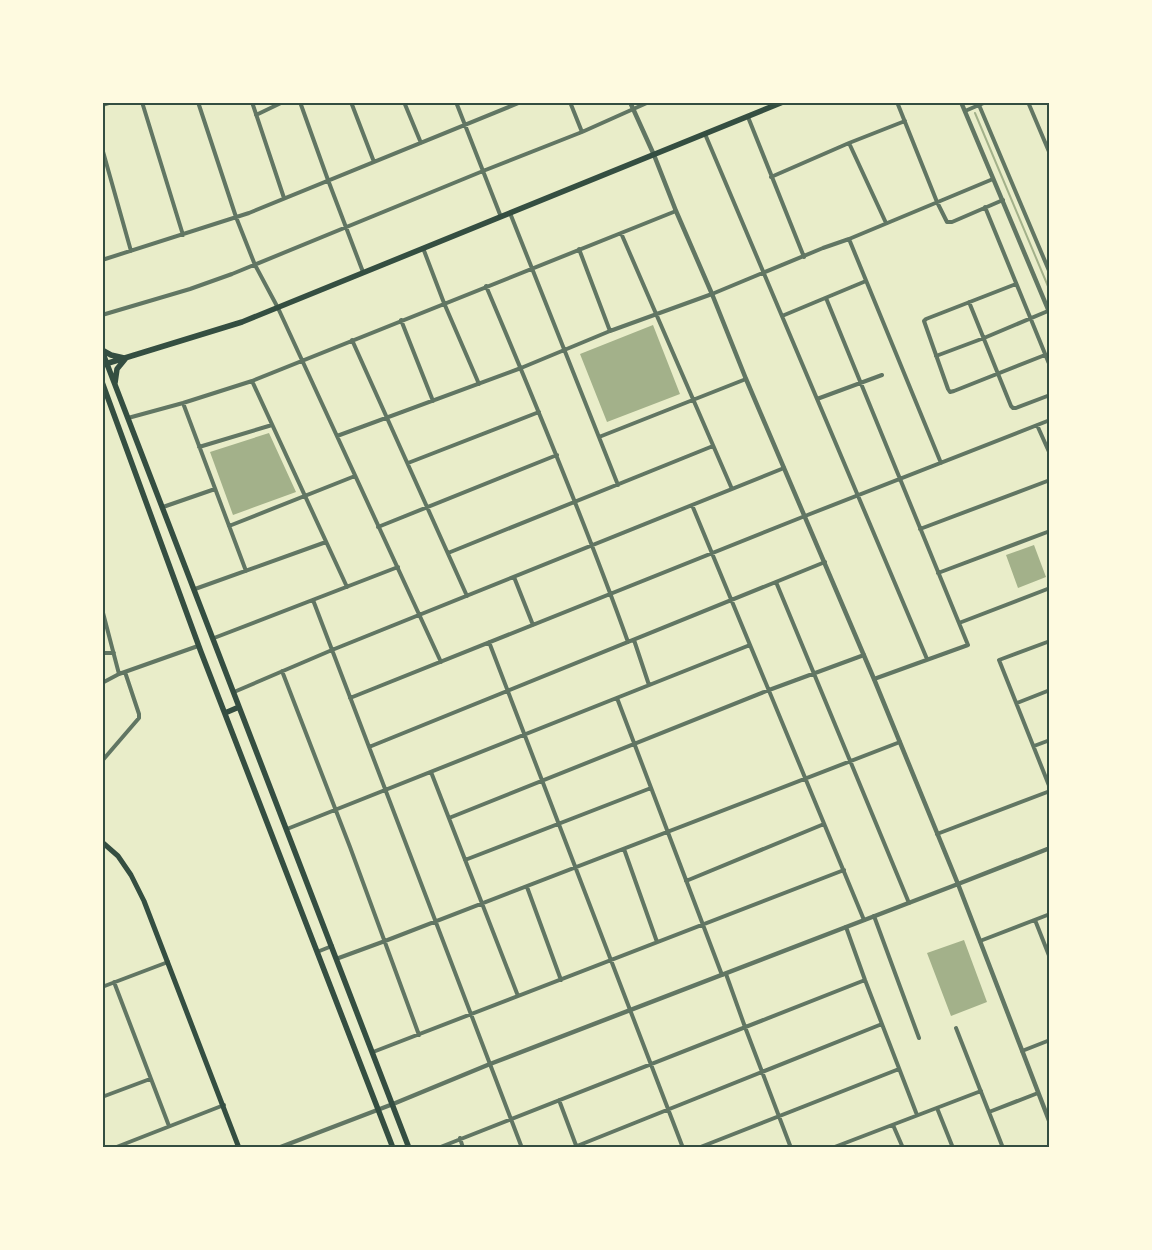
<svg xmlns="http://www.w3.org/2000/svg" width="1152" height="1250" font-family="Poppins,sans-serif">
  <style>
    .water { fill: #a3b18a }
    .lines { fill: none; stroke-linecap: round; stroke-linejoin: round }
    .stream { stroke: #a3b18a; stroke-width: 2 }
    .minor { stroke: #617663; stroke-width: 4 }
    .tertiary { stroke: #617663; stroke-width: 4.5 }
    .secondary { stroke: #344e41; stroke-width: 5 }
    .primary { stroke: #344e41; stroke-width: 5.5 }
    .neatline { fill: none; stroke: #344e41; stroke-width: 2 }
  </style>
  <rect width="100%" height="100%" fill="#e9edc9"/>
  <!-- water -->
  <path class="water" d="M653,325L680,394L607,422L580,354Z
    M269,433L296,492L233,515L210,452Z
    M1034,545L1046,577L1018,588L1006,555Z
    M964,940L987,1002L951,1016L927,953Z"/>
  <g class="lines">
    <!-- stream -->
    <path class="stream" d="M975,113L1050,291"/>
    <!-- minor -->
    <path class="minor" d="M142,102L183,235
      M198,102L236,217L255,265L278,308L441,662
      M252,102L284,198
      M300,102L328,180L363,272
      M351,102L374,162
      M404,102L421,143
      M456,102L501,217
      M570,102L582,132
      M897,102L937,202L947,222H952L1003,200
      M1028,102L1050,154
      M102,105L112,102
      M979,105L1050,273
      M965,111L986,102
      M256,115L283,102
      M748,117L804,257
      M705,134L927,659
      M849,143L905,121
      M102,148L131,251
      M771,177L849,143L886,223
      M985,207L1050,366
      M510,213L618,485
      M621,233L732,489
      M849,239L941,463
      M423,248L444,303L479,384
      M579,249L610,331
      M102,260L249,213L521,102
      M1016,284L926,319L924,321L948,389L950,392L954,391L1045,355
      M486,286C536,404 585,522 628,642
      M826,298L968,645L874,679
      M969,302L1011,406L1013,408H1016L1050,395
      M102,315L190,289L232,274L483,171L582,132L649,102
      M782,316L866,281
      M401,320L433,401
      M352,340L467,596
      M936,356L984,338L1048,311
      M252,381L347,587
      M817,399L882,375
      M183,403L246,571
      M128,418L183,403L252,381L676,211
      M1037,425L1050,454
      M337,436L521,368L610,331L712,294L823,248L849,239L993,179
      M599,437L746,379
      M199,447L272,425
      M408,463L539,412
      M692,505L864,920
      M163,507L215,489
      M229,526L355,476
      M378,527L557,455
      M920,529L1050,480
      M448,553L713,446
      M938,573L1050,531
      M514,577L533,625
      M776,582L909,903
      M195,589L326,542
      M313,600L522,1148
      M102,609L119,674
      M959,623L1050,588
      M214,638L398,567
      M634,640L649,685
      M1050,641L999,660L1050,788
      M489,642L683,1148
      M102,653H114
      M282,671L350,847L419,1035
      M102,683L119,674L198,646
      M234,692L332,650L784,468
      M350,698L805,516L1050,420
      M617,698L722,975
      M1017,703L1050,690
      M1034,746L1050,740
      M369,747L825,562
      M102,761L139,718V714L125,672
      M431,772L518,996
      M449,818L769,690L864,655
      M287,829L750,645
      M937,834L1050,791
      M624,849L657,942
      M465,860L651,788
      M686,881L824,824
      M527,887L561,980
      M874,916L919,1038
      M1035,920L1050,958
      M846,927L865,980L917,1115
      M980,941L1050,914
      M317,952L332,946
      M336,959L385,941L900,742
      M726,974L745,1027L791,1148
      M114,982L169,1126
      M102,987L168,962
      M956,1028L1003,1148
      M1022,1051L1050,1040
      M373,1052L844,870
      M102,1097L150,1079
      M559,1100L577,1148
      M937,1108L953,1148
      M989,1112L1038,1093
      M893,1125L903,1148
      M460,1138L463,1148
      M577,1146L882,1024
      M114,1148L224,1105
      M438,1148L865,980
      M698,1148L899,1069
      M832,1148L981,1091"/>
    <!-- tertiary -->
    <path class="tertiary" d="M630,102L654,155L676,211L712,294L746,379L874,679L958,884L1050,1123
      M961,102L1050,314
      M278,1148L393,1104L490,1064L958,884L1050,848"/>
    <!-- secondary -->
    <path class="secondary" d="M102,842L118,856L131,875L144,901L239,1148"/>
    <!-- primary -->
    <path class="primary" d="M102,350L111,355L124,358
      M102,351L409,1148
      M102,365L242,322L783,102
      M102,382L201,652L393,1148
      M115,383L117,369L126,358
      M225,713L239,707"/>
  </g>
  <!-- border -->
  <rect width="1152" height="1250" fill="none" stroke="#fefae0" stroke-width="208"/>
  <rect x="104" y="104" width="944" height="1042" class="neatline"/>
</svg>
